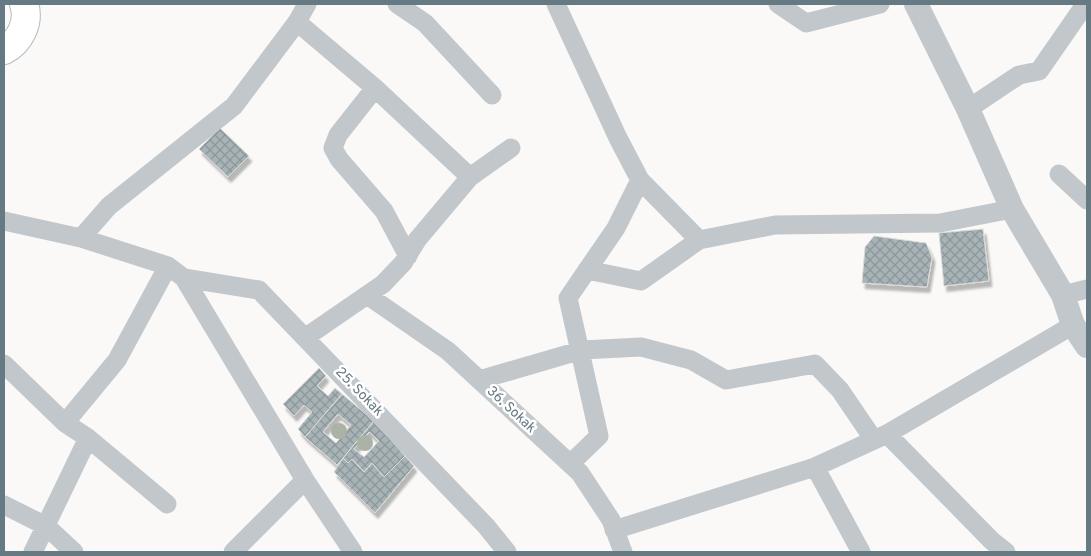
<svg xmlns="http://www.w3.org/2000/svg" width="1091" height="556" font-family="Overpass,sans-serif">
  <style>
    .building { fill: url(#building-cross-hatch); stroke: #dcdbda; fill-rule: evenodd; filter: url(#shadow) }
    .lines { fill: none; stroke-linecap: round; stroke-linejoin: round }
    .secondary-casing { stroke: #b3bbbe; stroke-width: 30 }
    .minor { stroke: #c1c7ca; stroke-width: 19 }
    .tertiary { stroke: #c1c7ca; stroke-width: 24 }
    .secondary { stroke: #fff; stroke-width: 28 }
    .tree { fill: #abb3a7 }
    .labels { text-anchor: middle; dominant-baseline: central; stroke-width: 5; stroke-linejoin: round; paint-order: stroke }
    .street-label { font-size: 14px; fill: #657a82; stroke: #fff }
  </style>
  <defs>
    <pattern id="building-cross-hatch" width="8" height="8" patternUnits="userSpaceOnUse" patternTransform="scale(1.25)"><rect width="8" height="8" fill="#a8b3b7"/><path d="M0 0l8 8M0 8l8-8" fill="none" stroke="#8c979a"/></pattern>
    <filter id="shadow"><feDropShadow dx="3" dy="5.5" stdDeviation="1" flood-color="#0004"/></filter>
  </defs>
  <rect width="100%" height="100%" fill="#faf9f8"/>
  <!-- building -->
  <path class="building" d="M220,128L249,156L228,177L199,149Z
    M983,229L989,281L944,286L939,233Z
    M874,236L926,243L932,257L927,287L862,283L865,247Z
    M319,368L326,376L317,386L328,396L335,388L342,394L305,437L298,429L312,412L304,405L294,416L283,404Z
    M342,394L374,421L337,465L305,437ZM338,414L351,425L336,443L323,432Z
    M374,421L405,456L384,477L372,463L364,472L352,459L348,463L343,458ZM369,432L379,441L364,457L354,449Z
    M405,456L414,466L375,513L334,472L343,458L348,463L352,459L364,472L372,463L384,477Z"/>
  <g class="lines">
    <!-- secondary casing -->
    <g class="secondary-casing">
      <path id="secondary" d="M4,50C20,42 30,22 24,4"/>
    </g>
    <!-- minor -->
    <path class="minor" d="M397,4L425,23L492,95
      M556,4L618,138L640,180L616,228L568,298L599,436L570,464
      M778,4L806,23L880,4
      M297,22L375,88L470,177
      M375,88L338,135L333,148L339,159L384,211L408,256
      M968,109L1019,75L1039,71L1082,9
      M1059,174L1087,200
      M640,180L699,240L775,225L940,223L1012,209
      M4,221L81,238L168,266L184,278L305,480L353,552
      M81,238L109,206L234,106L297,22L307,4
      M587,270L641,281L699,240
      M184,278L259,290L486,526L507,552
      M367,295L448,351L580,473L611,520L623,552
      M1063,295L1087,289
      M306,337L383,284L403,263L417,240L470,177L511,148
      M4,364L65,423L88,438L167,504
      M479,380L582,350L641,347L691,360L726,380L815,364L840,390L874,440
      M65,423L117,360L168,266
      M887,434L992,541L1006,552
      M815,467L861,552
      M4,505L46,526L74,552
      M614,530L815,467L887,434L1073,325
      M33,552L88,438
      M233,552L305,480"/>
    <!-- tertiary -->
    <path class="tertiary" d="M916,4L968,109L1012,209L1063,295L1073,325L1087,346"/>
    <!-- secondary -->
    <use href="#secondary" class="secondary"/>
  </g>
  <!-- trees -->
  <g class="tree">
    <circle cx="339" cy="431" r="8"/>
    <circle cx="365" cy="443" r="8"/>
  </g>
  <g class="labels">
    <!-- street labels -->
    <g class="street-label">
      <text transform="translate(359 392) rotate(46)">25. Sokak</text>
      <text transform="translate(511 410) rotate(43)">36. Sokak</text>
    </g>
  </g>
  <!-- border -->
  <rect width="1091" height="556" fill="none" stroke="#657a82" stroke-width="10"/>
</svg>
